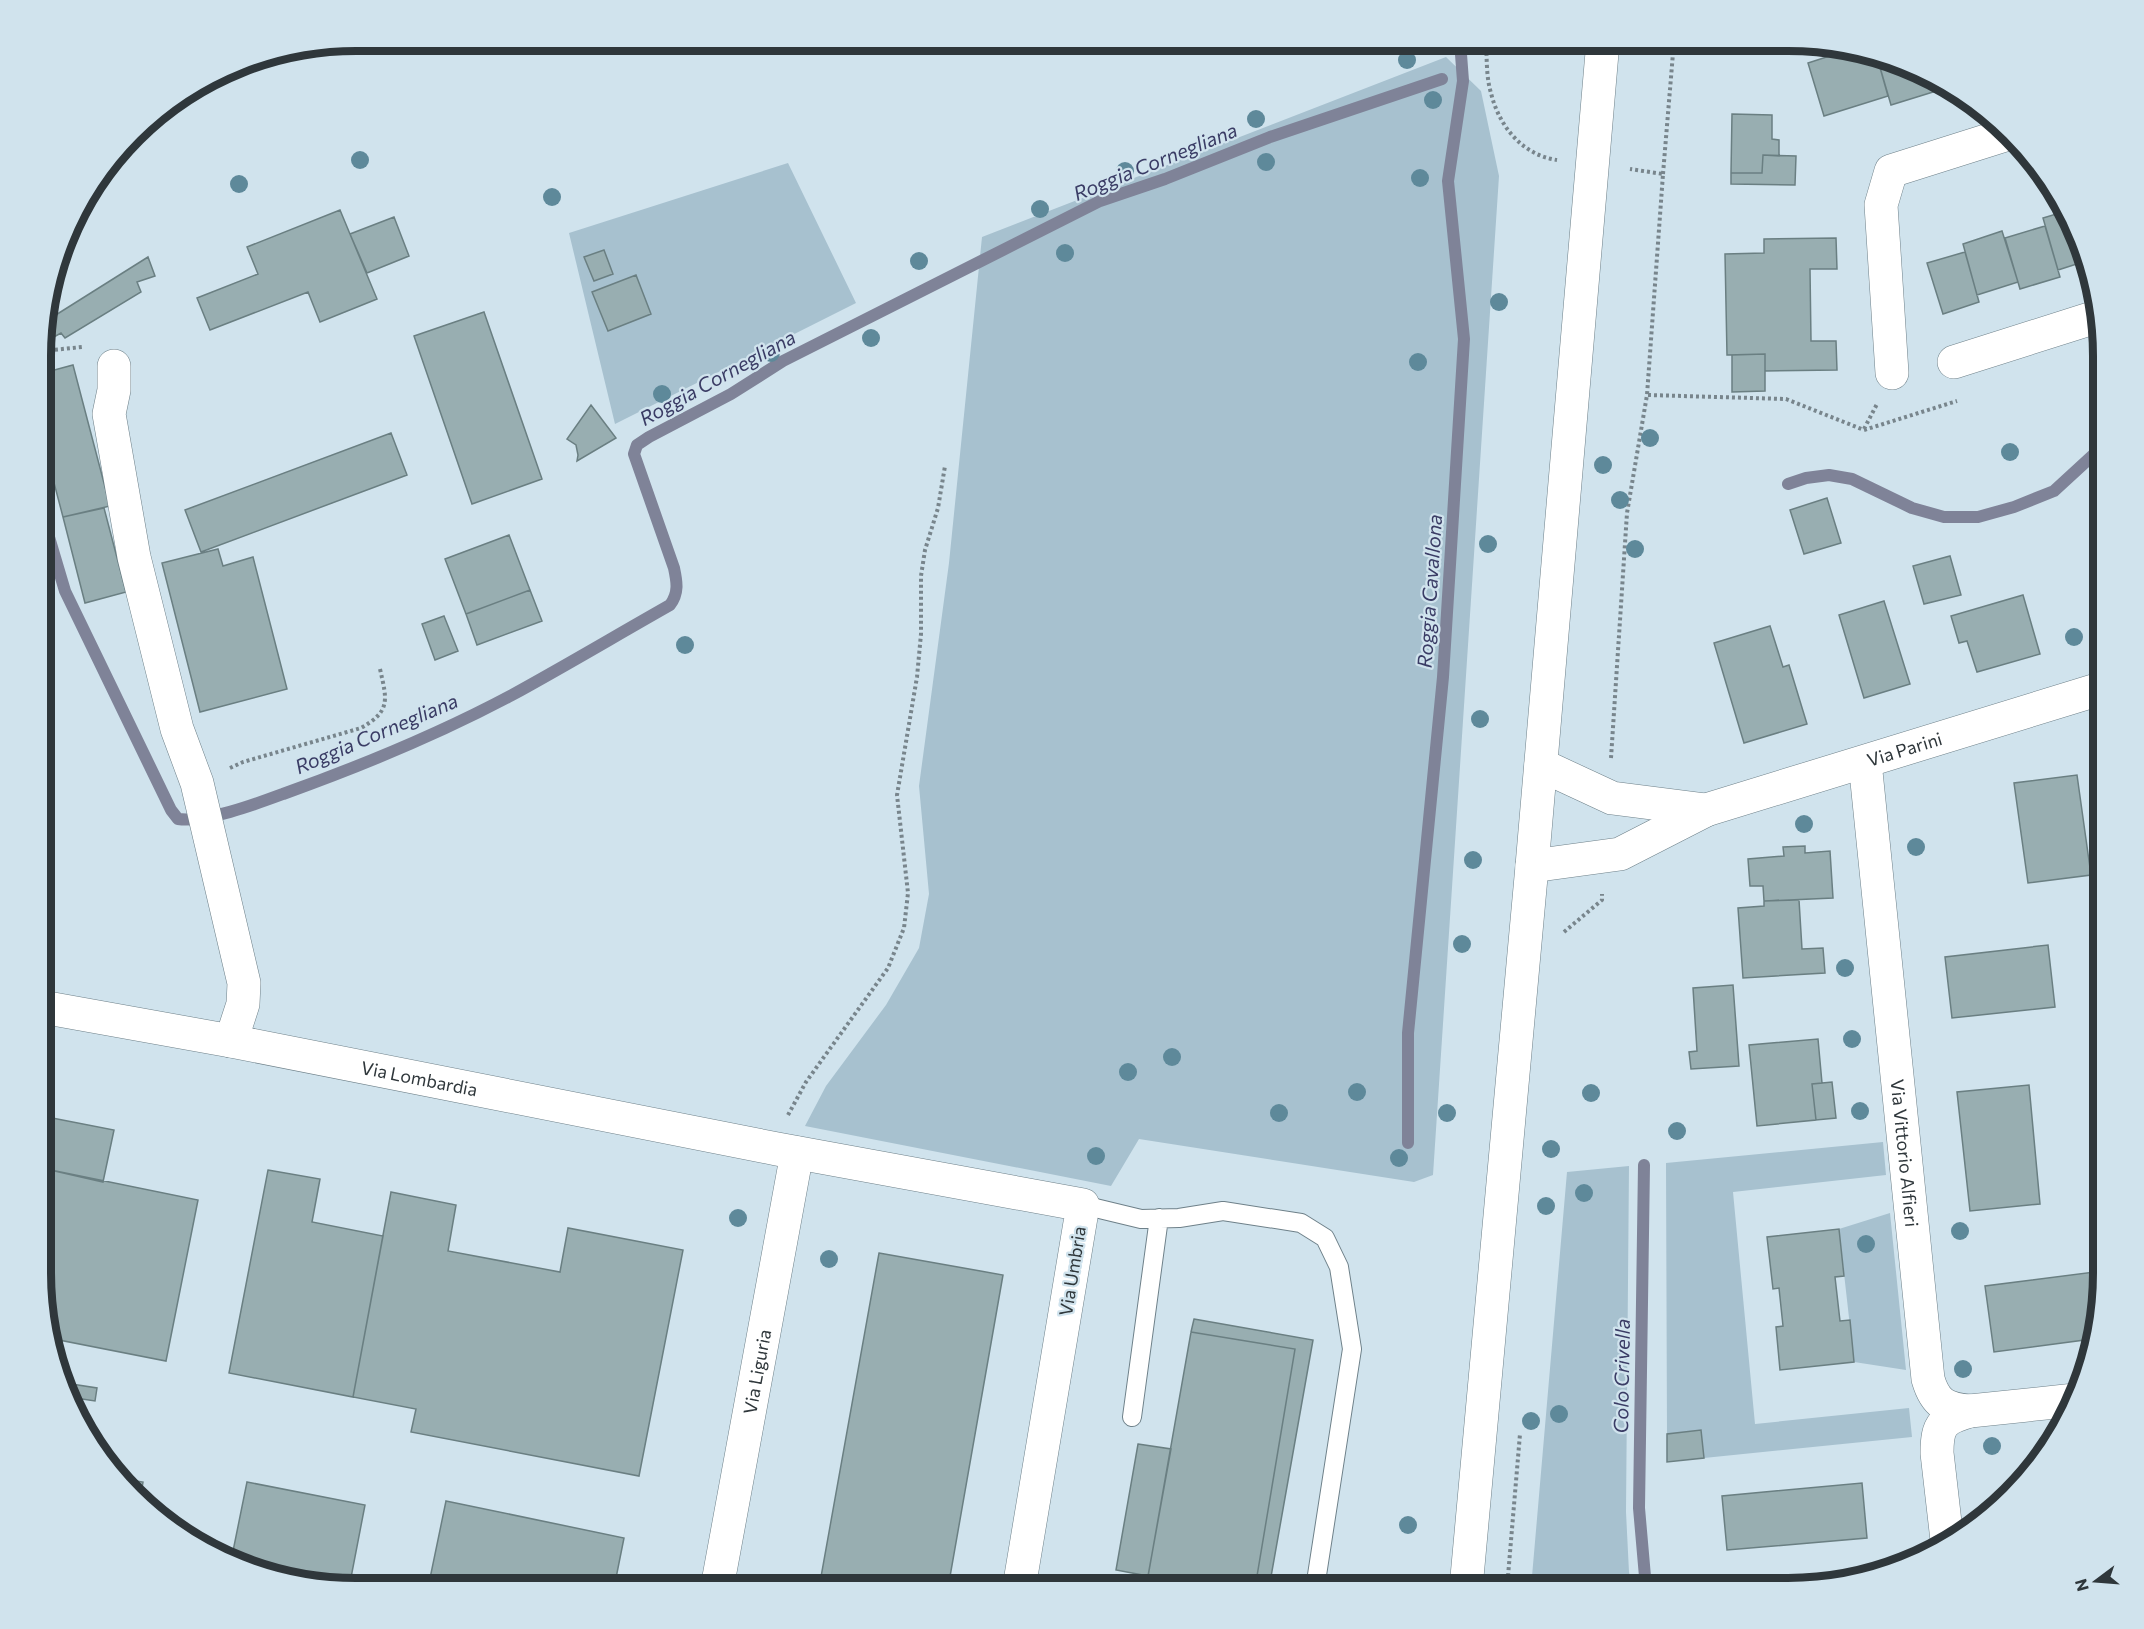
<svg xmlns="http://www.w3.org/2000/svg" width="2144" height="1629" font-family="Commissioner,sans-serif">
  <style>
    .green { fill: #a7c1cf }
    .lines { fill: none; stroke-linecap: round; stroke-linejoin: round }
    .stream { stroke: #7f8398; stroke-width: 12 }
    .building { fill: #98aeb1; stroke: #6a7f82; stroke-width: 1.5 }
    .service-casing { stroke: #6e8089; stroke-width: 20 }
    .minor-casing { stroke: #6e8089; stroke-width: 34 }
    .tertiary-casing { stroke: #6e8089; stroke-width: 34 }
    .path { stroke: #78858c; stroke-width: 4; stroke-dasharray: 3 3; stroke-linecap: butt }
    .service { stroke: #fff; stroke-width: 18 }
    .minor { stroke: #fff; stroke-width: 33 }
    .tertiary { stroke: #fff; stroke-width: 33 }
    .tree { fill: #5e899a }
    .labels { text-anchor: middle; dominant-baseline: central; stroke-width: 4.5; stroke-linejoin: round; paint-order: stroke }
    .street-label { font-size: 18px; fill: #2f373b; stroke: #d0e3ed }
    .water-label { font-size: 20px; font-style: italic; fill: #3a3c65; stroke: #d0e3ed }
    .rim { fill: none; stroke: #2f373b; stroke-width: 8 }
  </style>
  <rect width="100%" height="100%" fill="#d0e3ed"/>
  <!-- green -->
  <path class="green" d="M1446,57L1481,91L1499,176L1433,1175L1414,1182L1139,1139L1111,1186L805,1126L826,1086L886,1005L919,948L929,894L919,786L949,563L982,237Z
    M788,163L856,303L615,424L569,233Z
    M1883,1142L1886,1175L1733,1192L1755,1424L1909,1408L1912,1437L1704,1458L1701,1430L1667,1434L1666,1163Z
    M1629,1166L1626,1512L1629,1572L1632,1588H1531L1567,1172Z
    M1890,1213L1906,1370L1854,1362L1839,1229Z"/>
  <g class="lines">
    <!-- stream -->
    <path class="stream" d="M1788,484L1806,478L1829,475L1852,479L1912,508L1944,517H1978L2014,507L2054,491L2103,446
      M43,517L65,591L171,810L178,819C205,823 256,804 283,794C361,766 439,734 512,695C565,666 617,635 670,605C679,593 677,582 674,568L634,454L637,445L649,437L731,394L783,361L1100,201L1165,179L1270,137L1442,79
      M1408,1143V1033L1443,677L1464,339L1448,181L1463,81L1460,41
      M1644,1165L1639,1508L1646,1588"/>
  </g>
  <!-- building -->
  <path class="building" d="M1848,50L1877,57L1888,96L1824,116L1808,63Z
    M1877,57L1908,64L1946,88L1891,105Z
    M1732,114L1772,115V139L1779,140V156L1763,155L1762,173H1731Z
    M1763,155L1796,156L1795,185L1731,184V173H1762Z
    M340,210L377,299L320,322L308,292L210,330L197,298L258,274L247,247Z
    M2066,211L2071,217L2086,261L2058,270L2043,218Z
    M394,217L409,256L367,273L350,234Z
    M2045,226L2060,277L2020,289L2005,238Z
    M2002,231L2018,282L1977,295L1963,244Z
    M1836,238L1837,269H1810L1811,341H1836L1837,370L1765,371V354L1727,355L1725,254L1764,253V239Z
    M604,250L613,274L594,281L584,257Z
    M1965,252L1979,302L1943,314L1927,263Z
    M148,257L155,276L137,282L141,292L65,338L61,333L43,343V323Z
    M636,275L651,314L608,331L592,292Z
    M484,312L542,479L472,504L414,336Z
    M1765,354V391L1732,392V355Z
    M73,365L110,506L63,517L43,441V373Z
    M591,405L616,438L577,461L578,455L576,445L567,439Z
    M391,433L407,475L201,552L185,510Z
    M1827,498L1841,543L1804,554L1790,510Z
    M104,508L126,592L85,603L63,517Z
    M509,535L530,590L466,614L445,559Z
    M218,549L223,566L253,557L287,689L200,712L162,563Z
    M1950,556L1961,595L1924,604L1913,566Z
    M530,590L542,621L477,645L466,614Z
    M2023,595L2040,654L1977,672L1967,641L1959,643L1951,616Z
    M1884,601L1910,684L1864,698L1839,615Z
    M444,616L458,651L435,660L422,624Z
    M1770,626L1783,667L1789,665L1807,724L1744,743L1714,643Z
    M2077,775L2091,875L2028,883L2014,783Z
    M1805,846V853L1830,851L1833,898L1764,901L1763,886H1750L1748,859L1784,856L1783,847Z
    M1799,900L1802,949L1823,948L1825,973L1743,978L1738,908L1764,906V901Z
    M2048,945L2055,1007L1952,1018L1945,957Z
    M1733,985L1739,1066L1691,1069L1689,1052L1697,1051L1693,988Z
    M1818,1039L1822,1083L1812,1084L1816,1120L1757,1126L1749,1045Z
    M1832,1082L1836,1118L1816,1120L1812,1084Z
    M2029,1085L2040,1204L1970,1211L1957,1092Z
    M42,1116L114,1130L103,1182L41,1168Z
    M41,1168L198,1200L166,1361L54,1339L41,1294Z
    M268,1170L320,1179L312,1222L383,1236L353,1397L229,1373Z
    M391,1192L456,1205L448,1251L560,1272L568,1228L683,1250L639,1476L411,1432L416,1409L353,1397Z
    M1839,1229L1844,1276L1835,1277L1840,1321L1850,1320L1854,1362L1780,1370L1776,1327L1783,1326L1779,1288L1773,1289L1767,1237Z
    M879,1253L1003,1275L948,1588H819Z
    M2102,1271L2103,1294L2092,1339L1994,1352L1985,1286Z
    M1194,1319L1313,1340L1269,1588H1255L1295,1349L1191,1332Z
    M1191,1332L1295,1349L1255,1588H1146Z
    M65,1383L97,1388L95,1401L69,1397Z
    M1701,1430L1704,1458L1667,1462V1434Z
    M1138,1444L1171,1449L1148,1576L1116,1570Z
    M124,1479L143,1482L140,1500Z
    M247,1482L365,1505L349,1588H336L236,1565L231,1561Z
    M1862,1483L1867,1538L1727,1550L1722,1496Z
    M446,1501L624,1538L614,1588H428Z"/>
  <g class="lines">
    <!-- service casing -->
    <g class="service-casing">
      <path id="service" d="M1083,1205L1141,1219L1179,1218L1223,1211L1301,1223L1325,1238L1339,1267L1352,1349L1315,1588
        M1132,1417L1159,1218"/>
    </g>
    <!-- minor casing -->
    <g class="minor-casing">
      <g id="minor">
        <path d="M1954,362L2099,316"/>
        <path d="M114,366V390L109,414L134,557L177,729L197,783L244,983L243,1004L231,1041"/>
        <path d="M1892,373L1881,205L1891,171L2008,134"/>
        <path id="s1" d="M1865,762L1928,1379C1935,1403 1945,1409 1970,1411L2075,1400"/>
        <path d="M1541,765L1612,798L1706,810"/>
        <path id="s2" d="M1532,866L1620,854L1706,810L2103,688"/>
        <path id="s3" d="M42,1007L231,1041L777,1149L1083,1205L1019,1588"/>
        <path d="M1947,1540L1937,1453C1937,1424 1943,1419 1970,1411"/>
        <path id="s4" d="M717,1588L797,1153"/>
      </g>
    </g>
    <!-- tertiary casing -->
    <g class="tertiary-casing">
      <path id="tertiary" d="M1466,1588L1532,866L1603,41"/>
    </g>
    <!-- path -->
    <path class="path" d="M1486,41C1487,58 1486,77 1491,93C1499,126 1522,155 1557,160
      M1663,174L1674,41
      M43,351L82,347
      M1648,395L1786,399L1864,430L1957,401
      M1864,429L1877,404
      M1611,758L1627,513L1647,395L1663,174L1630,169
      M230,768L243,762L361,728C391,711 387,700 380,669
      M1564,932L1602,900V894
      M788,1115L806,1082L888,968L904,928L908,893L897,795L917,677L921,634V576L925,550L938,508L945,466
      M1507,1588L1520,1434"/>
    <!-- service -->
    <use href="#service" class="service"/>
    <!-- minor -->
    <use href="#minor" class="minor"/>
    <!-- tertiary -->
    <use href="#tertiary" class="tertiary"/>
  </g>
  <!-- trees -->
  <g class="tree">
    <circle cx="1407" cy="60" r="9"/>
    <circle cx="1433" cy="100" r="9"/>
    <circle cx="1256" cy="119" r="9"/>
    <circle cx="360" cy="160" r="9"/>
    <circle cx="1266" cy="162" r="9"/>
    <circle cx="1125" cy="171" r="9"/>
    <circle cx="1420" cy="178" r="9"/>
    <circle cx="239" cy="184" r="9"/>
    <circle cx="552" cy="197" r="9"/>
    <circle cx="1040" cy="209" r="9"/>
    <circle cx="1065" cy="253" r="9"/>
    <circle cx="919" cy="261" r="9"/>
    <circle cx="1499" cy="302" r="9"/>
    <circle cx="871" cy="338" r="9"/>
    <circle cx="771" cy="353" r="9"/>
    <circle cx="1418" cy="362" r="9"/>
    <circle cx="662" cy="394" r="9"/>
    <circle cx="1650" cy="438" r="9"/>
    <circle cx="2010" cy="452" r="9"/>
    <circle cx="1603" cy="465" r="9"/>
    <circle cx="1620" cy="500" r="9"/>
    <circle cx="1488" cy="544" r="9"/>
    <circle cx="1635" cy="549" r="9"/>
    <circle cx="2074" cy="637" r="9"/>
    <circle cx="685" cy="645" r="9"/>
    <circle cx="1480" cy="719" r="9"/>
    <circle cx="1804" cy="824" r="9"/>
    <circle cx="1916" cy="847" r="9"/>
    <circle cx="1473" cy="860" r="9"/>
    <circle cx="1462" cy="944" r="9"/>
    <circle cx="1845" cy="968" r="9"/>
    <circle cx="1852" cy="1039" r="9"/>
    <circle cx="1172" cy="1057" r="9"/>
    <circle cx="1128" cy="1072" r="9"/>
    <circle cx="1357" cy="1092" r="9"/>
    <circle cx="1591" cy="1093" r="9"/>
    <circle cx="1860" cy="1111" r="9"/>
    <circle cx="1279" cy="1113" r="9"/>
    <circle cx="1447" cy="1113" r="9"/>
    <circle cx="1677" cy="1131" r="9"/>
    <circle cx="1551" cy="1149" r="9"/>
    <circle cx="1096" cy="1156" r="9"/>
    <circle cx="1399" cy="1158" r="9"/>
    <circle cx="1584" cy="1193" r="9"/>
    <circle cx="1546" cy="1206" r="9"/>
    <circle cx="738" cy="1218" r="9"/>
    <circle cx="1960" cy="1231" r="9"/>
    <circle cx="1866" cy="1244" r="9"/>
    <circle cx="829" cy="1259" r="9"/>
    <circle cx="1963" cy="1369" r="9"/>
    <circle cx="1559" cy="1414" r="9"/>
    <circle cx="1531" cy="1421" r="9"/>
    <circle cx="1992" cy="1446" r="9"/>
    <circle cx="1408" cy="1525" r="9"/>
  </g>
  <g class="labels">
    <!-- street labels -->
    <g class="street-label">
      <text stroke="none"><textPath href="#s2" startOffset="393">Via Parini</textPath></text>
      <text stroke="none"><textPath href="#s3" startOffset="384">Via Lombardia</textPath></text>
      <text stroke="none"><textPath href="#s1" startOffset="393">Via Vittorio Alfieri</textPath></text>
      <text transform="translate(1072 1271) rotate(-81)">Via Umbria</text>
      <text stroke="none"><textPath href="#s4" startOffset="220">Via Liguria</textPath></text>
    </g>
    <!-- water labels -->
    <g class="water-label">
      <text transform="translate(1155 161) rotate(-22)">Roggia Cornegliana</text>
      <text transform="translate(717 377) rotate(-29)">Roggia Cornegliana</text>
      <text transform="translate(1429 591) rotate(-86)">Roggia Cavallona</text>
      <text transform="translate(376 733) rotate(-23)">Roggia Cornegliana</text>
      <text transform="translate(1621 1376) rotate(-89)">Colo Crivella</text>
    </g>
  </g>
  <!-- crop -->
  <path d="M0 0H2144V1629H0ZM356 51H1788A305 305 0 0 1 2093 356V1273A305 305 0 0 1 1788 1578H356A305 305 0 0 1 51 1273V356A305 305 0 0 1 356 51Z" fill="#d0e3ed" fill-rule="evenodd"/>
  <path class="rim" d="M356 51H1788A305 305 0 0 1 2093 356V1273A305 305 0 0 1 1788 1578H356A305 305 0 0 1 51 1273V356A305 305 0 0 1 356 51Z"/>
  <!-- north arrow -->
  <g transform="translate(2096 1581) rotate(254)" stroke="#d0e3ed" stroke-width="4.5" paint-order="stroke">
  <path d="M0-4.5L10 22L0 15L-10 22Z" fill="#2f373b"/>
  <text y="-9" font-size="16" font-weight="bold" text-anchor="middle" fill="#2f373b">N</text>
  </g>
</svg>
